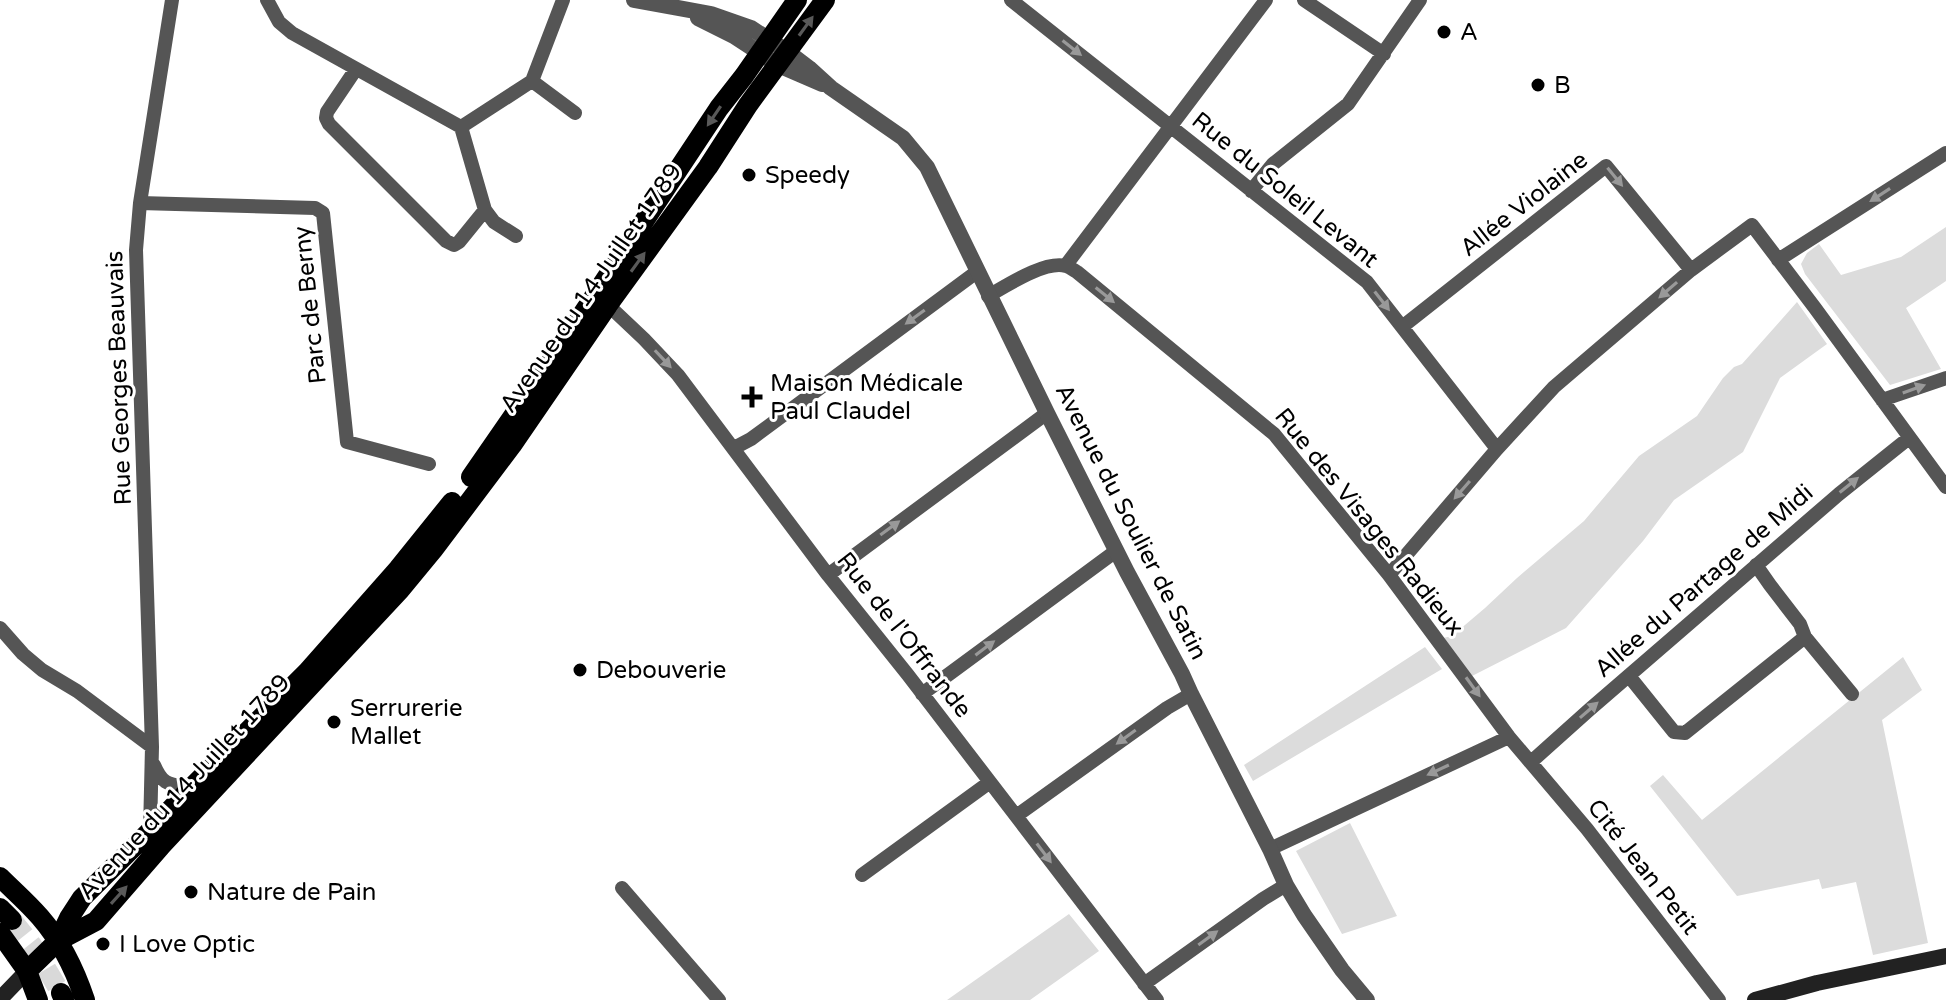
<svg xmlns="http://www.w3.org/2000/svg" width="1946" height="1000" font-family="'Varela Round',sans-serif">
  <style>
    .green { fill: #dcdcdc }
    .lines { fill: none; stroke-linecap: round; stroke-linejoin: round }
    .primary-tunnel { stroke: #d9d9d9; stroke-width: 20; stroke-dasharray: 20 10; stroke-linecap: butt }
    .minor { stroke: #555; stroke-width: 14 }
    .tertiary { stroke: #555; stroke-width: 16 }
    .secondary { stroke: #222; stroke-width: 16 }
    .primary { stroke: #000; stroke-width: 20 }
    .oneway { fill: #595959 }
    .oneway2 { fill: #999 }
    .poi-dot { fill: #000; stroke: #fff; stroke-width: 3 }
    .labels { text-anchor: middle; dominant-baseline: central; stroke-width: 6; stroke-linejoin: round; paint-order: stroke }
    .poi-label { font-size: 24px; fill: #000; stroke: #fff; text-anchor: start }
    .street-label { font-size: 24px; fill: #000; stroke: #fff }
  </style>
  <rect width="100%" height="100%" fill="#fff"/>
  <!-- green -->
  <path class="green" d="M1946,227V281L1906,308L1941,369L1890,385L1805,274L1801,264L1807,253L1819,244L1841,275L1901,257Z
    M1797,302L1827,344L1780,378L1743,452L1674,500L1643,541L1566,628L1472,676L1443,638L1452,636L1485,608L1517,578L1584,521L1639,456L1697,416L1723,378L1734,367L1742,364Z
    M1425,647L1442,669L1253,781L1244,765Z
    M1903,657L1922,690L1882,720L1928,943L1873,955L1856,882L1822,889L1819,879L1737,896L1650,786L1663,775L1702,820Z
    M1350,823L1397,916L1342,934L1296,851Z
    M1069,914L1099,951L1030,1000H947Z"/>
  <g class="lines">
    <!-- primary-tunnel -->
    <path class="primary-tunnel" d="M12,920L32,945L61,993"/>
    <!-- minor -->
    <path class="minor" d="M267,0L279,22L292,33L461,127L532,81L563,0
      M1011,0L1367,282L1497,449
      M1304,0L1384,54
      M356,69L327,112L326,118L329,124L446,241L454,245L459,242L485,210L461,127
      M532,81L575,113
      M1251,191L1273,164L1348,104L1420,0
      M140,203L315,208L323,213L347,442L429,464
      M485,210L494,222L516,236
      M1778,260L1946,153
      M1066,265L1266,0
      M988,296C1006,286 1045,260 1066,266C1070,267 1073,270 1077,272L1274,434L1389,575L1509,737L1587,829L1719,1000
      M608,305L644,339L678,375L828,575L908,675L1157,1000
      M1402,327L1606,166L1691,270
      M1882,400L1946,378
      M734,448L751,439L978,271
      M1756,565L1770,585L1800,624L1805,637L1852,694
      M828,575L1047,413
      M1389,575L1497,449L1554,387L1691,270L1752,225L1815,308L1946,487
      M0,628L23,654L42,670L77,691L152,747
      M1629,676L1674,732L1685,733L1805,637
      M922,694L1116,551
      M1531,762L1589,710L1839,494L1909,438
      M154,765C163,786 169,784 191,788
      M1016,816L1167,708L1191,694
      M150,831L152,747L136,250L140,203L172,0
      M1270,849L1509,737
      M862,875L990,782
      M622,888L719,1000
      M1144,984L1263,899L1286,885"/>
    <!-- tertiary -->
    <path class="tertiary" d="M634,0L711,14L751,28L788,52L809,68L831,88L903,138L927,167L1047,413L1127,572L1182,674L1191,694L1270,849L1286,885L1304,915L1342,970L1367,1000
      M698,18L734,36L778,65L822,84"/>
    <!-- secondary -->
    <path class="secondary" d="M0,999L27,971
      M1755,1000L1817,983L1946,956"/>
    <!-- primary -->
    <path class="primary" d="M471,477L552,360L719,108L744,76L797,0
      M0,877C13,890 28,903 40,917C61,941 75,970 85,1000
      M0,908L12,920
      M0,933L27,971L38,1000
      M58,941L69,918L82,898L150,831L191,788L307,672L398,569L452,502
      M27,971L58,941L96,921L162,845L400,590L433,550L512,445L608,305L708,167L748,105L825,0
      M61,993L64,1000"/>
  </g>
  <!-- one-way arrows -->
  <defs><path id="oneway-solid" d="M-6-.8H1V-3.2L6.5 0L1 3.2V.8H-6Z" transform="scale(2)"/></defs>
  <g class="oneway">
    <use href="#oneway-solid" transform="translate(806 26) rotate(-54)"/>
    <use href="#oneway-solid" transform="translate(714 116) rotate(124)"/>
    <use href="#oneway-solid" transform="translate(638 262) rotate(-54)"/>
    <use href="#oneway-solid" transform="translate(119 895) rotate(-48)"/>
  </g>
  <g class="oneway2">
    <use href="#oneway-solid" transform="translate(1072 48) rotate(38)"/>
    <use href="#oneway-solid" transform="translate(1615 177) rotate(51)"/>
    <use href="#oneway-solid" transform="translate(1880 195) rotate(147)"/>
    <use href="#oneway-solid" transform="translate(1668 290) rotate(139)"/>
    <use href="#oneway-solid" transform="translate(1105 295) rotate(39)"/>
    <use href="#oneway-solid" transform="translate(1382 301) rotate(52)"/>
    <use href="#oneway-solid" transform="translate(915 317) rotate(144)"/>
    <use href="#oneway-solid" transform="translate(663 359) rotate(47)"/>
    <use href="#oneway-solid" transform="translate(1914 389) rotate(-20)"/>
    <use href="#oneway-solid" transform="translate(1849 485) rotate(-39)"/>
    <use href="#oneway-solid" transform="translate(1462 490) rotate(131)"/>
    <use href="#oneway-solid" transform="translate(890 528) rotate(-36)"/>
    <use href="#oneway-solid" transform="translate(985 648) rotate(-37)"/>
    <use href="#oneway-solid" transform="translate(1473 687) rotate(54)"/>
    <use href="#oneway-solid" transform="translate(1589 710) rotate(-41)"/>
    <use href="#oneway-solid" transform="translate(1126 737) rotate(144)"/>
    <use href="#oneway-solid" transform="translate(1438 770) rotate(155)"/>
    <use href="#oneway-solid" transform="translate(1044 853) rotate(53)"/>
    <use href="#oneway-solid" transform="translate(1208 938) rotate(-36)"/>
  </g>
  <!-- markers -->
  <g class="poi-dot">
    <circle cx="1444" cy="32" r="8"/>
    <circle cx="1538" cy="85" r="8"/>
    <circle cx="749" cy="175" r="8"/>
    <path d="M748 385h8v8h8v8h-8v8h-8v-8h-8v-8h8z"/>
    <circle cx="580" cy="670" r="8"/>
    <circle cx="334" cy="722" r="8"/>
    <circle cx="191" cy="892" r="8"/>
    <circle cx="103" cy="944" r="8"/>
  </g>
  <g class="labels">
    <!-- poi labels -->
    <g class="poi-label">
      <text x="1460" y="32">A</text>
      <text x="1554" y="85">B</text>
      <text x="765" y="175">Speedy</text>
      <text x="770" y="383">Maison Médicale<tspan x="770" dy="28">Paul Claudel</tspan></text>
      <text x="596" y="670">Debouverie</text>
      <text x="350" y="708">Serrurerie<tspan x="350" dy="28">Mallet</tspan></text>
      <text x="207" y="892">Nature de Pain</text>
      <text x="119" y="944">I Love Optic</text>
    </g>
    <!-- street labels -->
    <g class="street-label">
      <text transform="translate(1285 190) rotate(39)">Rue du Soleil Levant</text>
      <text transform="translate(1524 204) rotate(-38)">Allée Violaine</text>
      <text transform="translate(591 288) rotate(-55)">Avenue du 14 Juillet 1789</text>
      <text transform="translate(310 305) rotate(-96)">Parc de Berny</text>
      <text transform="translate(119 378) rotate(-92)">Rue Georges Beauvais</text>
      <text transform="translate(1131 522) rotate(63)">Avenue du Soulier de Satin</text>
      <text transform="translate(1369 522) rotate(51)">Rue des Visages Radieux</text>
      <text transform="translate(1704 581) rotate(-41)">Allée du Partage de Midi</text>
      <text transform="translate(904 635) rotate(52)">Rue de l'Offrande</text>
      <text transform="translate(184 787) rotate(-47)">Avenue du 14 Juillet 1789</text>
      <text transform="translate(1643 867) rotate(52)">Cité Jean Petit</text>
    </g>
  </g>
</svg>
